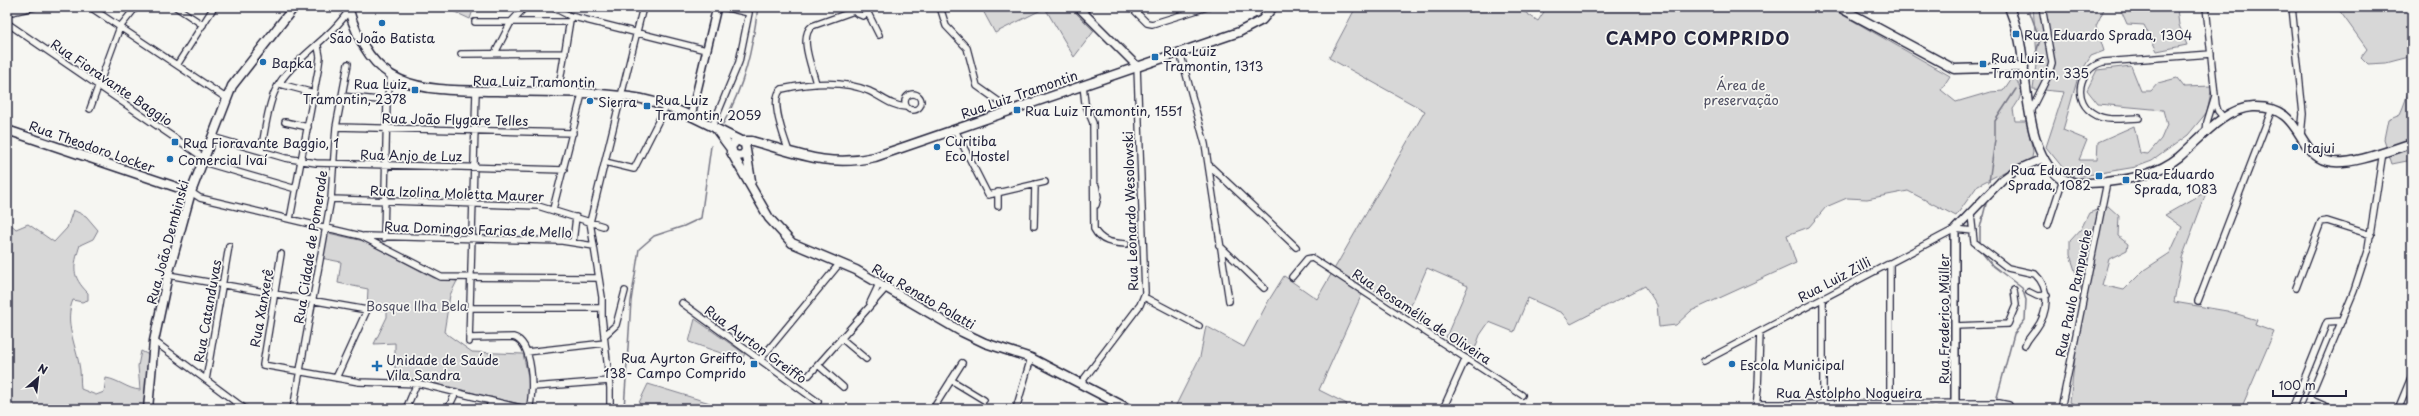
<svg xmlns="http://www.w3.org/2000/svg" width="2419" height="416" font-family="'Playpen Sans',sans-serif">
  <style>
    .green { fill: #d7d7d7; stroke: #7c7c89 }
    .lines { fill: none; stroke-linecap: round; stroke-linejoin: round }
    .stream { stroke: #757583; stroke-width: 1.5 }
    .minor-casing { stroke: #22223b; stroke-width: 8 }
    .tertiary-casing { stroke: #22223b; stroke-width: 10 }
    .secondary-casing { stroke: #22223b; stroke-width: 11 }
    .minor { stroke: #f6f6f2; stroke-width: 5.5 }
    .tertiary { stroke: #f6f6f2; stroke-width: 7 }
    .secondary { stroke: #f6f6f2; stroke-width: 8 }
    .poi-dot { fill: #1f6fb2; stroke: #f6f6f2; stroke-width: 1.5 }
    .labels { text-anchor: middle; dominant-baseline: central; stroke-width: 3.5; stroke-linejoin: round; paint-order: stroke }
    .poi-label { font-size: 13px; fill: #22223b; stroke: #f6f6f2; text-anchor: start }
    .street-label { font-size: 13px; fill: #22223b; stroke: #f6f6f2 }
    .park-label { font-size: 13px; fill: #4f4f62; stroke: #f6f6f2 }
    .district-label { font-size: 17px; font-weight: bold; letter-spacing: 1px; fill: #22223b; stroke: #f6f6f2 }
  </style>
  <rect width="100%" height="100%" fill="#f6f6f2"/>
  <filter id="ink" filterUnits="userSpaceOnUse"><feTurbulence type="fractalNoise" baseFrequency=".025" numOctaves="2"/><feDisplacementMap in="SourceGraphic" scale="8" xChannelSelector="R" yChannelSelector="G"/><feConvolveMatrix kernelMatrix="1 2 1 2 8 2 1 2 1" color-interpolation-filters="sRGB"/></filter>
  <g filter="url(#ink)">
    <!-- green -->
    <path class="green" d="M444,7H474L470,19Z
      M981,7H1070L1094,31L1074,57L1045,8L995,33Z
      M1356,7H1517L1538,21L1547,7H1829L1950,76L1941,90L1956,102L1990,92L2003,91L2014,75C2022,91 2024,94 2013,109L2015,121H2026L2033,151L2032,158L1978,185L1956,216L1908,191L1867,199L1847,198L1826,207L1809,227L1787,235L1796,263L1691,311L1676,325L1659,327L1657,305L1645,286L1571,324L1562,313L1528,298L1514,332L1489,322L1480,335L1473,354L1446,337L1468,286L1427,268L1408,312L1366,285L1319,390L1347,404L1345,409H1174L1200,357L1206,326L1244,347L1269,300L1284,276L1317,299L1425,111L1329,58Z
      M2033,7H2105L2096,26L2104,51L2091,56L2078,77L2063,130L2087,140L2079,160H2097L2098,142L2134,126L2140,153L2148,154L2161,139L2167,125L2163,110L2098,104L2087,90L2097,70L2131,66L2141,91H2151L2158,83L2177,78L2184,87L2212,86L2207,112L2188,135L2152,161L2136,167L2082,176L2063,168L2046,147L2064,92L2033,89L2037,56Z
      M2111,7H2194L2177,9L2179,25L2187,45L2157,51L2144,25L2127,24L2120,8Z
      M2327,7H2412V160L2392,164L2384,139L2388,119L2400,114C2409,95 2412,78 2409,57L2386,63L2368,64L2361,57L2367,49L2339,10Z
      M2207,191L2182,258L2174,302L2227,311L2257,320L2255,325L2274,332L2241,409H2083L2070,402L2082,292L2070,255V241L2081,229L2089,213L2108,206L2119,216L2118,236L2128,244L2127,250L2109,259L2102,285L2124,290L2144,270L2170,253L2182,227L2165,215Z
      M73,210L86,216L98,230L93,239L80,245C73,267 71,276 88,293V300L82,302L73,300C64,321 75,343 79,364C81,372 80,381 81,389L96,395L104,392L106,378C119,380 127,389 140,390L138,366L141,351L149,355L143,409H7V221L16,229L28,224L54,242L67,228Z
      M328,233L364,241L434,278L457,281L450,295L444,332L472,352L523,354L530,385L527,406L421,380L395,379V343L374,344L387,317V311L367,307L368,289L338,283L341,262L321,258Z
      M695,319L745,354L741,360L689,342Z
      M648,384L710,403L712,409H636Z"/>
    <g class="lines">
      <!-- stream -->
      <path class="stream" d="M2028,7L2040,40L2034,59
        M723,124C745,84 752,51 758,7
        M1989,182L1995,140V121L2016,89
        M1980,243V228L1986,204
        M1979,249L1992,265L2022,288L2026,300L2025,320L2014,334L1996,401
        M624,409L631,301L639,249L654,236L684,226L701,218L711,146
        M1994,409L1995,404"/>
      <!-- minor casing -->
      <g class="minor-casing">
        <path id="minor" d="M90,7L226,98
          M176,7L203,25
          M284,7L291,9
          M552,7L570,16L706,50
          M854,7L856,13L863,16L868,13L870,7
          M940,7L946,26L967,48L977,86L1011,110
          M1131,7L1147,23L1152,24L1207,7
          M2206,7L2216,105L2218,111L2224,118
          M2292,7L2303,114L2301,135
          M7,13L34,7
          M868,13L879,35
          M475,22H569
          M7,23L204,158
          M1180,52L1205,144L1229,301
          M495,53L511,22L525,7
          M461,54L565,53
          M177,65L214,7
          M280,84L314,93
          M816,84C813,69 798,37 812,26L854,11
          M1083,85L1085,103L1093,123L1094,229C1101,242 1112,243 1126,244
          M558,93L570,20
          M905 102a8 8 0 1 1 16 0a8 8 0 1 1-16 0Z
          M342,96L387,101
          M90,109L120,27L136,7
          M2030,112L2048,76L2052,63L2042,7
          M2139,118C2126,118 2108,122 2096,115C2071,102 2078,69 2103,62L2211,54
          M285,122L308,127
          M336,127L573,133
          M712,127L739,62L749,13L723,7
          M955,130L988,195L1045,182
          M2206,132L2207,122L2215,96
          M212,137L285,158L316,163L564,170
          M261,151C265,132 267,108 275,91C289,61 330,40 349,10
          M789,152C785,139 768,98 782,89C809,83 843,80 869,91C882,97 891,106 906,107
          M203,162L296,189
          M605,162L634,169L666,106
          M1209,165L1296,247
          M191,192L200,198L361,236L441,277L599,278
          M998,192V206
          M331,199L538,206L603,226
          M1096,205L1098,197L1096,186
          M553,209L582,94
          M1971,214L1974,242L2008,268L2035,274C2051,289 2048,313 2036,329C2032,335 2028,338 2025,345
          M290,219L318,71L320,57L318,46
          M2048,225L2063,179
          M1034,226L1035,184
          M364,236L562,241L594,246
          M384,238L387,101L391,75
          M573,242L576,217
          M1219,245L1264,288
          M281,254L263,365L359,382L421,384L525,409
          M168,275L367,310L336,378
          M1292,277L1307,259L1312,258L1522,395
          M2296,288L2321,222L2327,221L2371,235
          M2029,292L2037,296L2047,295
          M1144,297L1199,326
          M1823,299V409
          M2198,301L2272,109
          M682,303L818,402
          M870,303L879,284
          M470,308H602
          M1955,326L2008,324L2016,305L2014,290
          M604,336L616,325L625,291
          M469,338L513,337C534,342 534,393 529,409
          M841,338L866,359
          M154,341L245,409
          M469,342L476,91
          M527,352L605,343
          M760,360L840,263
          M1704,361L1955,229L1973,231
          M818,365L843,387
          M809,375L886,288
          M206,380L229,246
          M951,380L984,400
          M1081,383L1140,305L1145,293L1137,66
          M533,387L609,381
          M2309,399L2332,409
          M1757,404L1999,403L2009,405L2010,409
          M293,409L331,199L336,127L348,64
          M406,409L417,383
          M448,409L456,392
          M488,409L492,401
          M610,409V388L602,317V297L590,222L643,7
          M933,409L962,363
          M1016,409L1031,358
          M1443,409L1466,358
          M1756,409L1758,388L1760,332
          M1890,409V263
          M2061,409L2107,182
          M2292,409L2327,322L2342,321
          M2305,409L2354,291L2368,248L2383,152
          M2398,409L2412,375"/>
      </g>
      <!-- tertiary casing -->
      <g class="tertiary-casing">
        <path id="tertiary" d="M1078,7L1137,66
          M691,116L717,7
          M1955,409V229L2003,179L2014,171L2044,158"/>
      </g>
      <!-- secondary casing -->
      <g class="secondary-casing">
        <path id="secondary" d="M348,7C372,93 420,90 497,91C541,92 586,91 630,97C670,102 704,123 739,140
          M1839,7L1954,69L2024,67
          M2009,7C2014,20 2019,34 2021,48C2027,83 2027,157 2061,178C2073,185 2092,183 2106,182C2132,179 2158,174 2179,157C2200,139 2224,108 2253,107C2303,105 2295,152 2327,161C2348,167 2391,150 2412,143
          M716,129L731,149
          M7,130L191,192
          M742,141H752C796,153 828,168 875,157L1239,32L1262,20L1273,7
          M746,151L743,155L738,156L733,154L731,147L737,140L745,144L751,181
          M731,152L769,218L792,243L856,270L962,332L985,343L1031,358L1129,409
          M148,409L154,341L168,275L191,192L232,86L294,7"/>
      </g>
      <!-- minor -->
      <use href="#minor" class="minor"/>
      <!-- tertiary -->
      <use href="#tertiary" class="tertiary"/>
      <!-- secondary -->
      <use href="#secondary" class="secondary"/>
    </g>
  </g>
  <!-- markers -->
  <g class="poi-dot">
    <circle cx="382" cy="23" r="4"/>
    <rect x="2012" y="30" width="8" height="8" rx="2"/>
    <rect x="1151" y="53" width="8" height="8" rx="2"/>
    <circle cx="263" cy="62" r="4"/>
    <rect x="1979" y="60" width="8" height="8" rx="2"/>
    <rect x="411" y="86" width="8" height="8" rx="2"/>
    <circle cx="590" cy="101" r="4"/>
    <rect x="643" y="102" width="8" height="8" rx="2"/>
    <rect x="1013" y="106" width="8" height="8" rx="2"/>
    <rect x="171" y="138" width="8" height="8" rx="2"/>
    <circle cx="937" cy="147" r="4"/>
    <circle cx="2295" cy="147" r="4"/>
    <circle cx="170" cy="159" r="4"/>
    <rect x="2095" y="172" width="8" height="8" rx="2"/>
    <rect x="2122" y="176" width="8" height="8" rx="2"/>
    <rect x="750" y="360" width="8" height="8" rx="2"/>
    <circle cx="1732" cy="364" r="4"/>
    <path d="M375 360h4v4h4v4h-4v4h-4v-4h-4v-4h4z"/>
  </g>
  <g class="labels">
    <!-- poi labels -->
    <g class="poi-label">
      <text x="2024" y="34">Rua Eduardo Sprada, 1304</text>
      <text x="382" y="37" text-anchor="middle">São João Batista</text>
      <text x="1163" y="50">Rua Luiz<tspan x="1163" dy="15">Tramontin, 1313</tspan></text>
      <text x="1991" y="57">Rua Luiz<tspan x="1991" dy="15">Tramontin, 335</tspan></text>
      <text x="271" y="62">Bapka</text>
      <text x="407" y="83" text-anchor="end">Rua Luiz<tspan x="407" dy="15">Tramontin, 2378</tspan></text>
      <text x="655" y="99">Rua Luiz<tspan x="655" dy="15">Tramontin, 2059</tspan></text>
      <text x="598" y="101">Sierra</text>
      <text x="1025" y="110">Rua Luiz Tramontin, 1551</text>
      <text x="945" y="140">Curitiba<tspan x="945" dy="15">Eco Hostel</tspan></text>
      <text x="183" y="142">Rua Fioravante Baggio, 1</text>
      <text x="2303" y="147">Itajui</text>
      <text x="178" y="159">Comercial Ivaí</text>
      <text x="2091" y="169" text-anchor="end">Rua Eduardo<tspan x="2091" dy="15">Sprada, 1082</tspan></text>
      <text x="2134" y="173">Rua Eduardo<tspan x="2134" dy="15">Sprada, 1083</tspan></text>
      <text x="746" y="357" text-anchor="end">Rua Ayrton Greiffo,<tspan x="746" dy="15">138- Campo Comprido</tspan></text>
      <text x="386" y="359">Unidade de Saúde<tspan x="386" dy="15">Vila Sandra</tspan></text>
      <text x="1740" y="364">Escola Municipal</text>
    </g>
    <!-- street labels -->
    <g class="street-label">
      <text transform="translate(534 81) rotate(1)">Rua Luiz Tramontin</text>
      <text transform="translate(112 82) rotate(34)">Rua Fioravante Baggio</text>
      <text transform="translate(1019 94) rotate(-19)">Rua Luiz Tramontin</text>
      <text transform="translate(455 119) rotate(1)">Rua João Flygare Telles</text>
      <text transform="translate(92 146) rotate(19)">Rua Theodoro Locker</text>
      <text transform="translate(411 155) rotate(1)">Rua Anjo de Luz</text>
      <text transform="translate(457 193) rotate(2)">Rua Izolina Moletta Maurer</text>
      <text transform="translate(1130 211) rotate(-92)">Rua Leonardo Wesolowski</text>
      <text transform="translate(478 229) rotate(2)">Rua Domingos Farias de Mello</text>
      <text transform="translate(167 242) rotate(-75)">Rua João Dembinski</text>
      <text transform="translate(310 247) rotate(-81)">Rua Cidade de Pomerode</text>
      <text transform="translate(1834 279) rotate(-28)">Rua Luiz Zilli</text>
      <text transform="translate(2073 293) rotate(-78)">Rua Paulo Pampuche</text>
      <text transform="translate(924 296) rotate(30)">Rua Renato Polatti</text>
      <text transform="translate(261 308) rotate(-80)">Rua Xanxerê</text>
      <text transform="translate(207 311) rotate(-80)">Rua Catanduvas</text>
      <text transform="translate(1422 316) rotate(33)">Rua Rosamélia de Oliveira</text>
      <text transform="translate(1943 319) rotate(-90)">Rua Frederico Müller</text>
      <text transform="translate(756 344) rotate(36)">Rua Ayrton Greiffo</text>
      <text x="1849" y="392">Rua Astolpho Nogueira</text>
    </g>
    <!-- park labels -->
    <g class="park-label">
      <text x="1741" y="84">Área de<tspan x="1741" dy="15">preservação</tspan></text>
      <text x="417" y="305">Bosque Ilha Bela</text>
    </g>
    <!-- district labels -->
    <g class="district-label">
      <text x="1698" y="38">CAMPO COMPRIDO</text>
    </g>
  </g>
  <!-- margin -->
  <rect width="2419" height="416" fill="none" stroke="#f6f6f2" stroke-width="24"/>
  <rect x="12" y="12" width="2395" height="392" fill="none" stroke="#22223b" stroke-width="1.5" filter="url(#ink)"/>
  <!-- north arrow -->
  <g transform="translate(38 378) rotate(28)" stroke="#f6f6f2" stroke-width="3" paint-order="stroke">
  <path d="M0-3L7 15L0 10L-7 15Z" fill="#22223b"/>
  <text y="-6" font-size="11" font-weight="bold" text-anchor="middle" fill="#22223b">N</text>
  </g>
  <!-- scale -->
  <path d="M2273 390v6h73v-6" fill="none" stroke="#22223b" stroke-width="2"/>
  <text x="2279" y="390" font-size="12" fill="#22223b" stroke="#f6f6f2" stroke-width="3" paint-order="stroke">100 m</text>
</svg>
